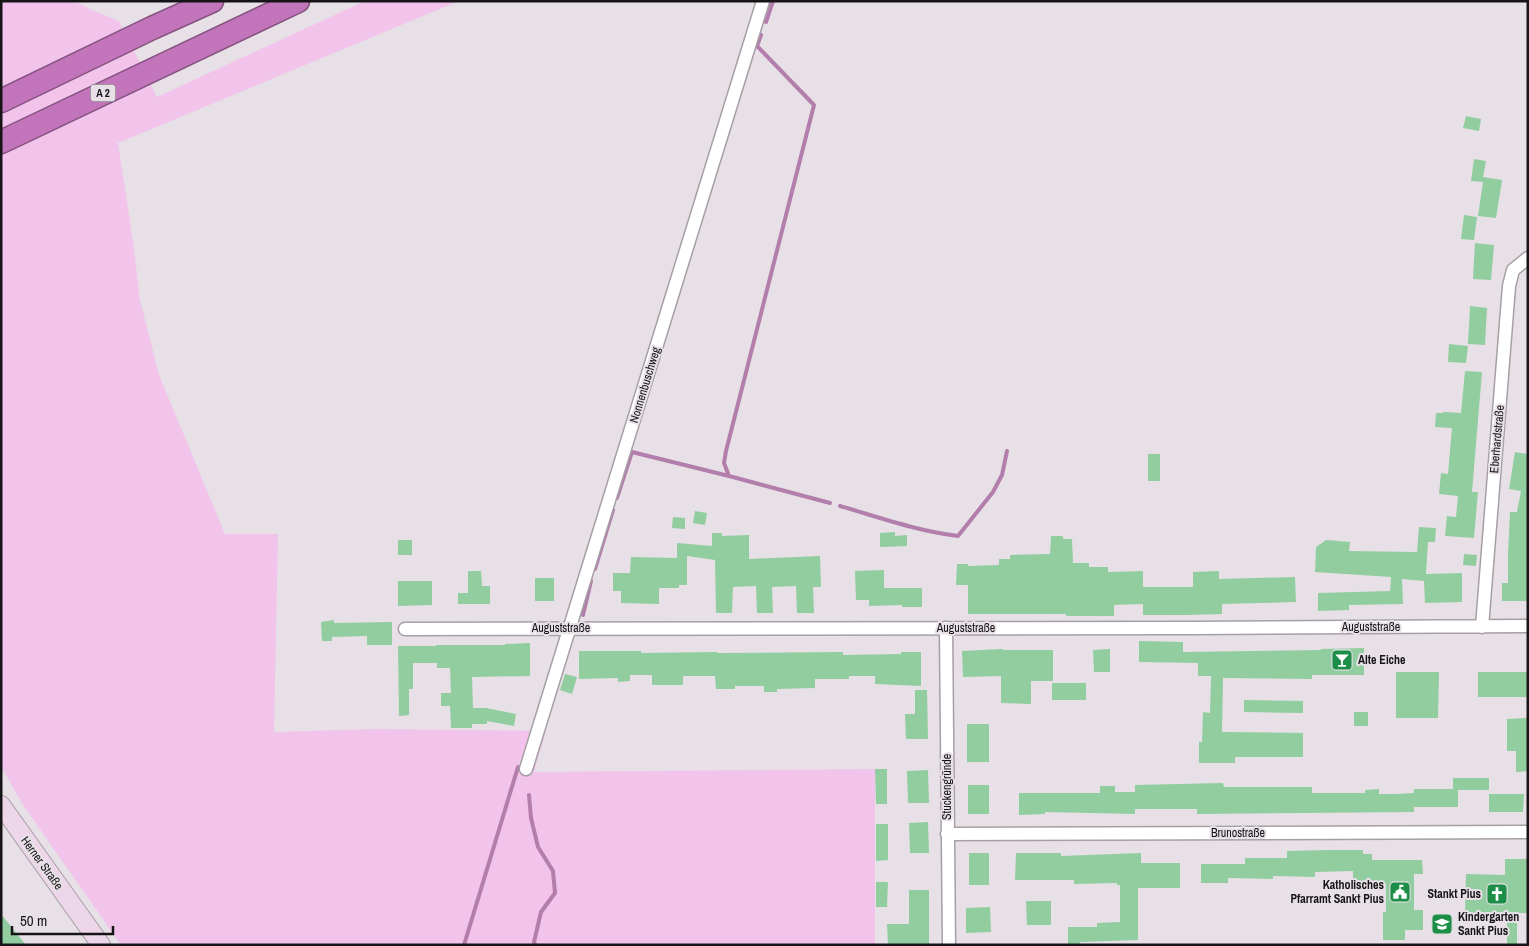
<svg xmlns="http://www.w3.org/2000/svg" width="1529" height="946" font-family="'Archivo Narrow',sans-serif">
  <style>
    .green { fill: #f2c3eb }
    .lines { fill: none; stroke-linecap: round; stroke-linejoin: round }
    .stream { stroke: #b37eac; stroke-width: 4 }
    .building { fill: #91cd9f }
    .minor-casing { stroke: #a69fa5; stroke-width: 15 }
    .secondary-casing { stroke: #a69fa5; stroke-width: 20 }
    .motorway-casing { stroke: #865381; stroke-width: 25 }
    .minor { stroke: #fff; stroke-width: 12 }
    .secondary { stroke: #edd6ea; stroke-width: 18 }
    .motorway { stroke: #c275ba; stroke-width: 22 }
    .labels { text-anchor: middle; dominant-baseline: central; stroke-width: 4; stroke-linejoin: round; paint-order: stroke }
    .shield { fill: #e7e0e6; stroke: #555154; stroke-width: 1 }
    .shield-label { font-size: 11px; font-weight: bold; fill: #161416 }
    .street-label { font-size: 12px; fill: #161416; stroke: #e7e0e6 }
    .poi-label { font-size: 12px; font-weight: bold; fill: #161416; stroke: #e7e0e6; text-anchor: start }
  </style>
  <rect width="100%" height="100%" fill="#e7e0e6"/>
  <!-- green -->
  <path class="green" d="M1,1H74L92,10L119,21L157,97L365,1H459L118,143L133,241L140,300L159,375L225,534H278L274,732L378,729L546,731L534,772L875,769V945H121L23,805L1,766Z"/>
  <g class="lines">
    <!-- stream -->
    <path class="stream" d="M766,22L773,1
      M729,476L724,463L726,451L814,105L757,46L761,35
      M617,498L632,452L729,476L830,503
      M840,506C878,517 917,531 958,536L993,492L1002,475L1007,451
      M595,569L613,510
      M583,615L591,581
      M529,795L531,818L538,847L553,871L555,893L541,912L534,942L535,945
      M464,945L518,767"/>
  </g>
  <!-- building -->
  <path class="building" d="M1466,116L1481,119L1479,131L1463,128Z
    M1474,159L1486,161L1483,177L1502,180L1496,218L1478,216L1483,182L1471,181Z
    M1464,215L1477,217L1474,240L1461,239Z
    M1475,243L1494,245L1491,280L1473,279Z
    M1470,306L1487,308L1485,345L1468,344Z
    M1449,344L1468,346L1466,363L1448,362Z
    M1465,371L1482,372L1472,492H1478L1474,538L1445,536L1447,516L1456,517L1458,496L1439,494L1441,473L1448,474L1452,428L1435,427L1436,413H1443V412L1461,413Z
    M1515,452L1528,454V601H1502V583H1508V554L1510,512H1517L1521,491L1509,489Z
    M1148,454H1160V481H1148Z
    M695,511L707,513L705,525L693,523Z
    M673,517L685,518V529L672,528Z
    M1419,527L1436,528L1435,542H1428L1426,574L1462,573V602L1425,603L1424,581L1402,579L1403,604L1349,605V610L1318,611V593L1390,591L1391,577L1315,572L1316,547L1326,540L1350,542L1349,551L1417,552Z
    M895,532V536L907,535V546L880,547V533Z
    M712,533H722V536L749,535V559L820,556L821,587H813L814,613H797L796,586L772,587L773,613H757L756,586L733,587L732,613H716L715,560L687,556V585H679V588H659V604L621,603V591H613V573H630L631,557L677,558V543L712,546Z
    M1051,536H1063V539H1072L1073,563H1089V567H1108V572L1143,571V587H1193V572L1219,571V579L1295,577L1296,602L1222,604V614L1186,615H1143V604L1114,605V616H1066V614H968V585H956L957,564H968V566L999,565V559H1010V555L1050,554Z
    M398,540H412V555H398Z
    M1464,554L1477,555L1476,566L1463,565Z
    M884,570V588H922V607H902V605L869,606V600H856L855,571Z
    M468,571H481L482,586H490V604H458V593H468Z
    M535,578H554V601H535Z
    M398,581H432V605L398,606Z
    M334,620V623L392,622V645H367V636L332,637V641H322L321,622Z
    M1139,641L1183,642V652L1321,650V649L1364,648V675H1312V679L1223,678L1222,732L1303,733V757H1235V763H1199V742H1202L1203,712L1210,713L1211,676H1198V663L1139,662Z
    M530,643V676L472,677L473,708H486L516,714L514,726L487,721V724H472V728H451L450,706H441V693H451L450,668H437V663H413V689H409V715L399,716L398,646H436V645H505V644Z
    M1003,649V650H1053V681H1031V704L1001,703V676L963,677L962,651Z
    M1110,649V672H1094L1093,650Z
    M579,651H641V653L717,652L718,653L843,652V655L901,654V652H921V686L875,684V676H849V679H815V688L777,689V692H764V686H735V689H716L715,676H683V685H652V675H630V681L618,682V678L579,679Z
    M1396,672H1439L1438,718H1396Z
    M1478,672H1528V697H1478Z
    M565,674L577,677L572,694L560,690Z
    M1052,683H1086V700H1052Z
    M915,690H927L928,739H906L905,714H915Z
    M1244,700L1303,701V713L1244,712Z
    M1354,712H1368V726H1354Z
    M1528,718V771L1516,772V751H1507V719Z
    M967,724H989V762H967Z
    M875,769H887V804H876Z
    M928,770L929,803H908L907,771Z
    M1453,778H1489V790H1458V807H1414V812L1197,814V809H1135V814L1045,812V814L1019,815V793H1100V786H1115V792H1135V785L1223,783L1224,787H1312V793H1365V790L1379,789V794H1396L1414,793V789H1453Z
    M968,785H989V814H968Z
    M1489,794H1524L1523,812H1489Z
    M928,822L929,853H910L909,823Z
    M876,824H888V860L876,861Z
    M1328,850H1363V854H1372V860H1422L1423,874H1414V910H1423V930H1405V940H1383V912H1386V884L1353,885V871L1315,872V877L1273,876V879L1228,878V883H1201V864H1245V858H1287V851Z
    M969,853H989V885H969Z
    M1016,853H1061V856L1141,853V863H1180V888H1138V940L1080,942V945H1068V927H1097V923L1120,922V885H1117V883L1074,884V880H1015Z
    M1505,859H1528V913H1519V917H1517V945H1507V916H1465L1466,874L1505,875Z
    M876,882H888L887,907H876Z
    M909,890H929V945H888L887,924H909Z
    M1026,901H1051V925H1027Z
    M990,907L991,932L966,933V908Z
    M1,914L26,945H1Z"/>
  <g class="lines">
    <!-- minor casing -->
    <g class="minor-casing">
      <path id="minor" d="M1482,627L1509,286L1513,270L1528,258
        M946,628L949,945
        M405,629L1193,628L1528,626
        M526,769L763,1
        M947,834L1528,832"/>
    </g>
    <!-- secondary casing -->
    <g class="secondary-casing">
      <path id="secondary" d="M1,805L101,945"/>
    </g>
    <!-- motorway casing -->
    <g class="motorway-casing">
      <path id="motorway" d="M1,101L152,28L212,1
        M1,142L298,1"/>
    </g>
    <!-- minor -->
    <use href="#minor" class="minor"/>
    <!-- secondary -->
    <use href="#secondary" class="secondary"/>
    <!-- motorway -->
    <use href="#motorway" class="motorway"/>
  </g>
  <!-- icons -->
  <defs>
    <g id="bar-square" transform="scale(1.125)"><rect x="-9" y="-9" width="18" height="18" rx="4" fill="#1c8e48" stroke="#e7e0e6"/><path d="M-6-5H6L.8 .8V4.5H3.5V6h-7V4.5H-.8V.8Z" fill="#fff"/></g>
    <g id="civic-square" transform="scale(1.125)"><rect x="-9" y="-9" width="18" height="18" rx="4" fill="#1c8e48" stroke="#e7e0e6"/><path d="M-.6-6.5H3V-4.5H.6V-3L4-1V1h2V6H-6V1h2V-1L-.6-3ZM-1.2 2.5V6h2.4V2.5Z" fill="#fff"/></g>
    <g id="church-square" transform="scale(1.125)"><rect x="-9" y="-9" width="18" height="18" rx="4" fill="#1c8e48" stroke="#e7e0e6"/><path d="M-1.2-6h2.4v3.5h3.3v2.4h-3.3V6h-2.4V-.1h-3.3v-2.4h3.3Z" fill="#fff"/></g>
    <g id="school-square" transform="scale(1.125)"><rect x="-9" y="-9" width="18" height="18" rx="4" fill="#1c8e48" stroke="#e7e0e6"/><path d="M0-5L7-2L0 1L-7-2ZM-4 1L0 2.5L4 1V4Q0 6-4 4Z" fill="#fff"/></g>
  </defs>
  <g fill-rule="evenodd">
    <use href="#bar-square" x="1342" y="660"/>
    <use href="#civic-square" x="1400" y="892"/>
    <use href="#church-square" x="1497" y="894"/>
    <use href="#school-square" x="1442" y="924"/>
  </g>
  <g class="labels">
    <!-- shield labels -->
    <rect class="shield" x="90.5" y="84.5" width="25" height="17" rx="4"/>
    <g class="shield-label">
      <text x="103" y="93">A 2</text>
    </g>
    <!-- street labels -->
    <g class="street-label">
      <text transform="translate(645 385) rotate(-73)">Nonnenbuschweg</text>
      <text transform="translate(1497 439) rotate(-85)">Eberhardstraße</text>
      <text x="1371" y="627">Auguststraße</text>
      <text x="561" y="628">Auguststraße</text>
      <text x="966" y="628">Auguststraße</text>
      <text transform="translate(947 787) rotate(-90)">Stuckengründe</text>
      <text x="1238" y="833">Brunostraße</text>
      <text transform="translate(42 863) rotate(54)">Herner Straße</text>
    </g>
    <!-- poi labels -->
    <g class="poi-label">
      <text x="1358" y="660">Alte Eiche</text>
      <text x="1384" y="885" text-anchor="end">Katholisches<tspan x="1384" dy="14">Pfarramt Sankt Pius</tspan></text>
      <text x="1481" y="894" text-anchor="end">Stankt Pius</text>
      <text x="1458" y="917">Kindergarten<tspan x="1458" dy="14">Sankt Pius</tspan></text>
    </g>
  </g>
  <!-- border -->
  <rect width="1529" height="946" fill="none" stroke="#161416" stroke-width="5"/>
  <!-- scale -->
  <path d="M12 926v8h101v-8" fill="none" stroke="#161416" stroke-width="2.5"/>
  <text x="20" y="926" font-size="15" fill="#161416" stroke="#e7e0e6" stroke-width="4" paint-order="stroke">50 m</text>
</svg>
